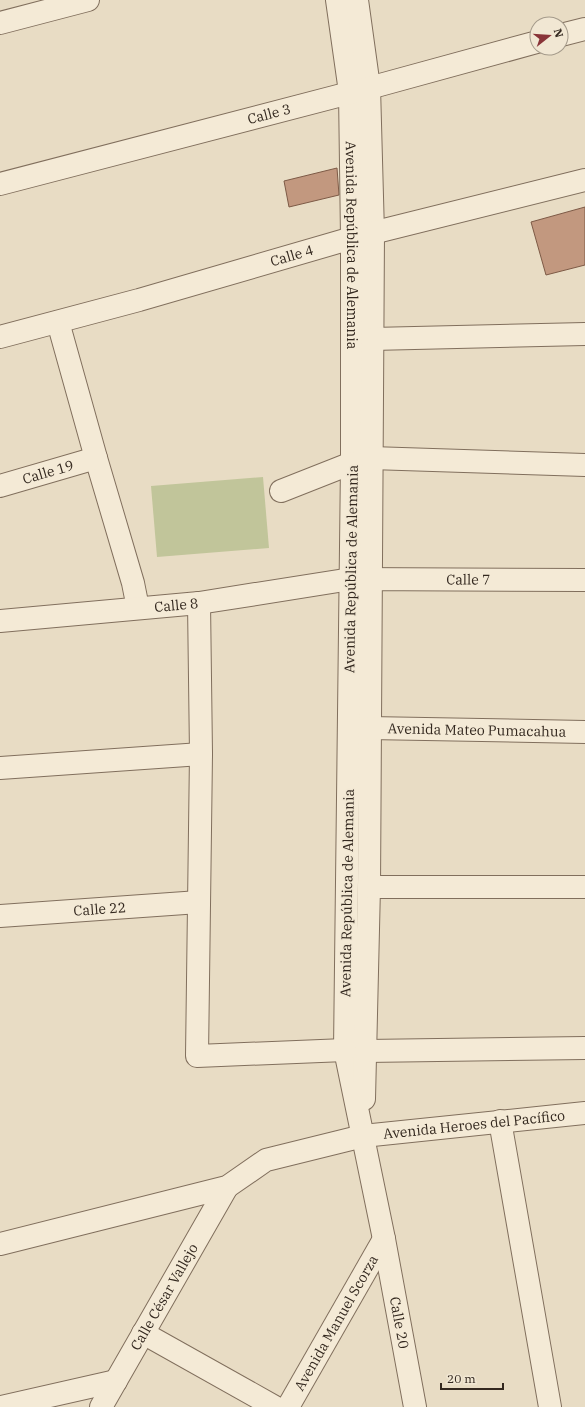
<svg xmlns="http://www.w3.org/2000/svg" width="585" height="1407" font-family="'IBM Plex Serif',serif">
  <style>
    .green { fill: #c1c59a }
    .building { fill: #c2987f; stroke: #7d5a46 }
    .lines { fill: none; stroke-linecap: round; stroke-linejoin: round }
    .minor-casing { stroke: #816f5d; stroke-width: 24 }
    .minor { stroke: #f4ead6; stroke-width: 22 }
    .labels { text-anchor: middle; dominant-baseline: central; stroke-width: 3; stroke-linejoin: round; paint-order: stroke }
    .street-label { font-size: 14px; fill: #33281f; stroke: #f1e7d3 }
  </style>
  <rect width="100%" height="100%" fill="#e8dcc4"/>
  <!-- green -->
  <path class="green" d="M263,477L269,548L157,557L151,486Z"/>
  <!-- building -->
  <path class="building" d="M337,168L339,195L289,207L284,181Z
    M585,207V265L546,275L531,222Z"/>
  <g class="lines">
    <!-- minor casing -->
    <g class="minor-casing">
      <g id="minor">
        <path id="s1" d="M337,0L350,92L352,238V463L345,1050L384,1239L415,1407"/>
        <path d="M357,0L369,87L373,233L369,887L364,1099"/>
        <path d="M0,23L88,0"/>
        <path d="M561,35L585,29"/>
        <path id="s2" d="M0,184L380,85L537,42"/>
        <path d="M58,322L96,458L133,583L138,608"/>
        <path id="s3" d="M0,337L139,300L352,238L585,180"/>
        <path d="M372,339L585,334"/>
        <path d="M371,458L585,465"/>
        <path id="s4" d="M0,486L96,458"/>
        <path d="M281,491L352,463"/>
        <path d="M199,603L201,754L197,1056L345,1050"/>
        <path id="s5" d="M0,621L199,603L351,579L585,580"/>
        <path id="s6" d="M369,728L585,732"/>
        <path d="M0,768L201,754"/>
        <path d="M369,887H585"/>
        <path id="s7" d="M0,916L199,902"/>
        <path d="M366,1051L585,1048"/>
        <path d="M500,1121L550,1407"/>
        <path id="s8" d="M0,1244L227,1187L266,1160L363,1136L585,1113"/>
        <path d="M143,1333L275,1407"/>
        <path d="M1,1407L116,1381"/>
        <path id="s9" d="M101,1407L227,1187"/>
        <path id="s10" d="M288,1407L384,1239"/>
      </g>
    </g>
    <!-- minor -->
    <use href="#minor" class="minor"/>
  </g>
  <g class="labels">
    <!-- street labels -->
    <g class="street-label">
      <text stroke="none"><textPath href="#s2" startOffset="278">Calle 3</textPath></text>
      <text stroke="none"><textPath href="#s1" startOffset="246">Avenida República de Alemania</textPath></text>
      <text stroke="none"><textPath href="#s3" startOffset="303">Calle 4</textPath></text>
      <text stroke="none"><textPath href="#s4" startOffset="50">Calle 19</textPath></text>
      <text transform="translate(351 569) rotate(-89)">Avenida República de Alemania</text>
      <text stroke="none"><textPath href="#s5" startOffset="471">Calle 7</textPath></text>
      <text stroke="none"><textPath href="#s5" startOffset="177">Calle 8</textPath></text>
      <text stroke="none"><textPath href="#s6" startOffset="108">Avenida Mateo Pumacahua</textPath></text>
      <text transform="translate(347 893) rotate(-89)">Avenida República de Alemania</text>
      <text stroke="none"><textPath href="#s7" startOffset="100">Calle 22</textPath></text>
      <text stroke="none"><textPath href="#s8" startOffset="493">Avenida Heroes del Pacífico</textPath></text>
      <text stroke="none"><textPath href="#s9" startOffset="127">Calle César Vallejo</textPath></text>
      <text stroke="none"><textPath href="#s10" startOffset="97">Avenida Manuel Scorza</textPath></text>
      <text stroke="none"><textPath href="#s1" startOffset="1329">Calle 20</textPath></text>
    </g>
  </g>
  <!-- north arrow -->
  <g transform="translate(549 36) rotate(73)"><circle r="19" fill="#f1e7d3" stroke="#a59b8b"/>
  <path d="M0-3L7 15L0 10L-7 15Z" fill="#893438"/>
  <text y="-6" font-size="11" font-weight="bold" text-anchor="middle" fill="#33281f">N</text>
  </g>
  <!-- scale -->
  <path d="M441 1383v6h62v-6" fill="none" stroke="#33281f" stroke-width="2"/>
  <text x="447" y="1383" font-size="12" fill="#33281f" stroke="#f1e7d3" stroke-width="3" paint-order="stroke">20 m</text>
</svg>
